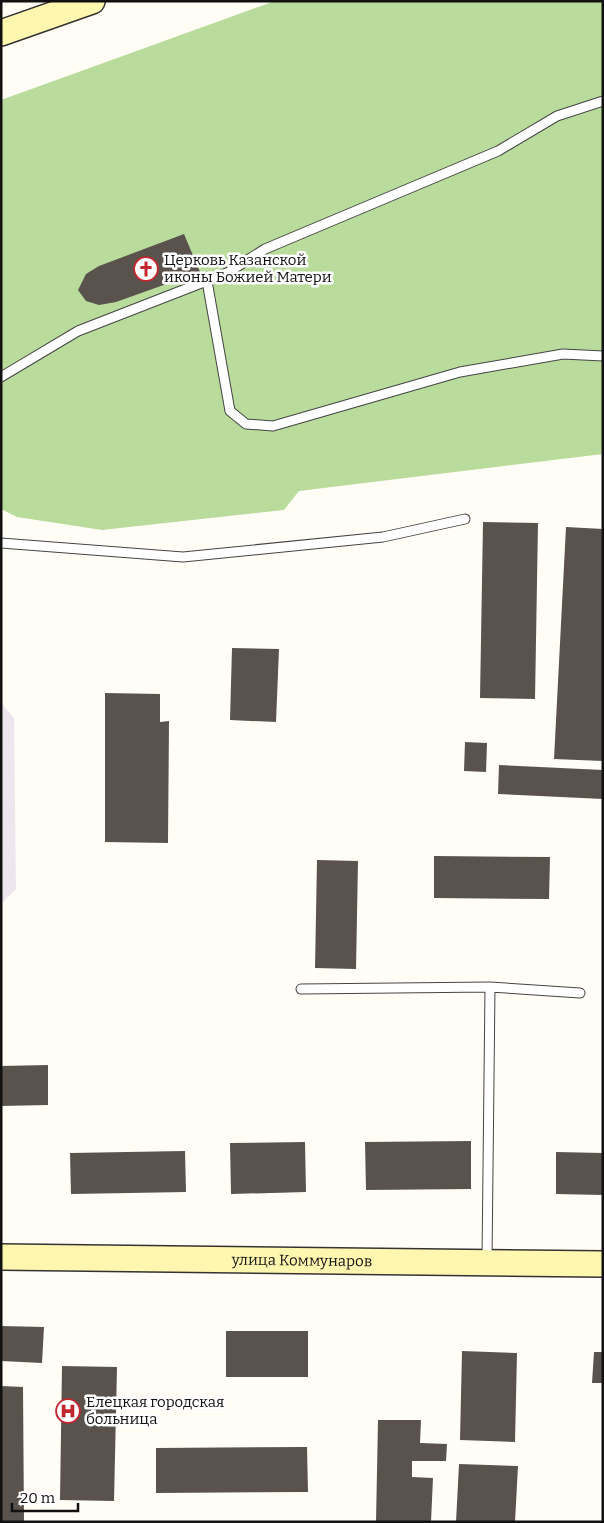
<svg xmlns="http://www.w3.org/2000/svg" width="604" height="1523" font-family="Bitter,serif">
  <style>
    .industrial { fill: #eee6ef }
    .forest { fill: #b9dc9c }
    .building { fill: #5a524d }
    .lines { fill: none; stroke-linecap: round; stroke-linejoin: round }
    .lane-casing { stroke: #444; stroke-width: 11 }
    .secondary-casing { stroke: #333; stroke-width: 28 }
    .lane { stroke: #fff; stroke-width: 9 }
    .secondary { stroke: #fff6b0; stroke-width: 25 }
    .labels { text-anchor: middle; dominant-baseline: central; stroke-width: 5; stroke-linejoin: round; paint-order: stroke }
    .poi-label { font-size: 15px; fill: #111; stroke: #fff; text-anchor: start }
    .street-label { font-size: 15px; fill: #111; stroke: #fff }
  </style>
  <rect width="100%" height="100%" fill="#fffdf5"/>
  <!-- industrial -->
  <path class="industrial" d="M1,703L14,718L16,889L1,904Z"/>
  <!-- forest -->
  <path class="forest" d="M275,1H603V454L299,491L284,510L102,530L17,517L1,509V100Z"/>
  <!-- building -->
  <path class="building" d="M184,234L200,272L116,302L99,305L86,301L78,290L86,274L99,266Z
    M483,522L538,523L535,699L480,698Z
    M566,527L603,529V761L554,759Z
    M232,648L279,649L276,722L230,720Z
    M105,693L160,694V722L169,721L168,843L105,842Z
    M465,742L487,743L486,772L464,771Z
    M499,765L603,770V799L498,794Z
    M434,856L550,857L549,899L434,898Z
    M317,860L358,861L356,969L315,968Z
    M48,1065V1105L1,1106V1066Z
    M471,1141V1189L366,1190L365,1142Z
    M305,1142L306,1192L231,1194L230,1143Z
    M185,1151L186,1192L71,1194L70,1153Z
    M556,1152L603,1153V1195L556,1194Z
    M1,1326L44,1327L42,1363L1,1361Z
    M226,1331H308V1377H226Z
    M462,1351L517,1353L515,1442L460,1440Z
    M594,1352H603V1383H592Z
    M62,1366L117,1367L114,1501L60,1500Z
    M1,1386L23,1387L24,1522H1Z
    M378,1420H421L420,1443L447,1444L446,1461H412V1477L433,1478L431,1522H376Z
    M307,1447L308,1492L156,1493V1448Z
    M459,1464L518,1466L515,1522H456Z"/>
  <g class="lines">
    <!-- lane casing -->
    <g class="lane-casing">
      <path id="lane" d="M207,281L230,411L246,424L273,426L460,372L563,354L603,356
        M1,377L78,331L227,273L265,249L498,151L557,116L603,101
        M1,543L183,557L383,537L465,519
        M301,989L490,987L580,993
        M487,1260L490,987"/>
    </g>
    <!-- secondary casing -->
    <g class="secondary-casing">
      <g id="secondary">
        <path d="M1,33L92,1"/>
        <path id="s1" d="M1,1257L603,1264"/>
      </g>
    </g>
    <!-- lane -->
    <use href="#lane" class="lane"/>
    <!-- secondary -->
    <use href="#secondary" class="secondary"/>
  </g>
  <!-- icons -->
  <defs>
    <g id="church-ring" transform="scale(1.25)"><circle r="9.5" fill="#fff" stroke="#c4262e" stroke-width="1.5"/><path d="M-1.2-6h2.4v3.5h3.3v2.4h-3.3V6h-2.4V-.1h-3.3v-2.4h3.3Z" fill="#c4262e"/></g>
    <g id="hospital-ring" transform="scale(1.25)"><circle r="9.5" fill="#fff" stroke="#c4262e" stroke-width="1.5"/><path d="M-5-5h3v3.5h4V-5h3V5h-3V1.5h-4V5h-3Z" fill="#c4262e"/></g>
  </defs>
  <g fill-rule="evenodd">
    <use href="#church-ring" x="146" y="269"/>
    <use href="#hospital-ring" x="68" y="1411"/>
  </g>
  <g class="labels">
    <!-- poi labels -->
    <g class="poi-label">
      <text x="164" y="260">Церковь Казанской<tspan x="164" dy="17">иконы Божией Матери</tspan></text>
      <text x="86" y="1402">Елецкая городская<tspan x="86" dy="17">больница</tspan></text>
    </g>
    <!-- street labels -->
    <g class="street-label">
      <text stroke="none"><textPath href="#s1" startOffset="301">улица Коммунаров</textPath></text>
    </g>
  </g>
  <!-- border -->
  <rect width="604" height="1523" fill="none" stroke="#111111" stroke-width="5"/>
  <!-- scale -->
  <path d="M12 1503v8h66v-8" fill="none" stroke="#111111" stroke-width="2.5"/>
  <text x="20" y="1503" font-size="15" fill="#111111" stroke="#ffffff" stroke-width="4" paint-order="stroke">20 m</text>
</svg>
